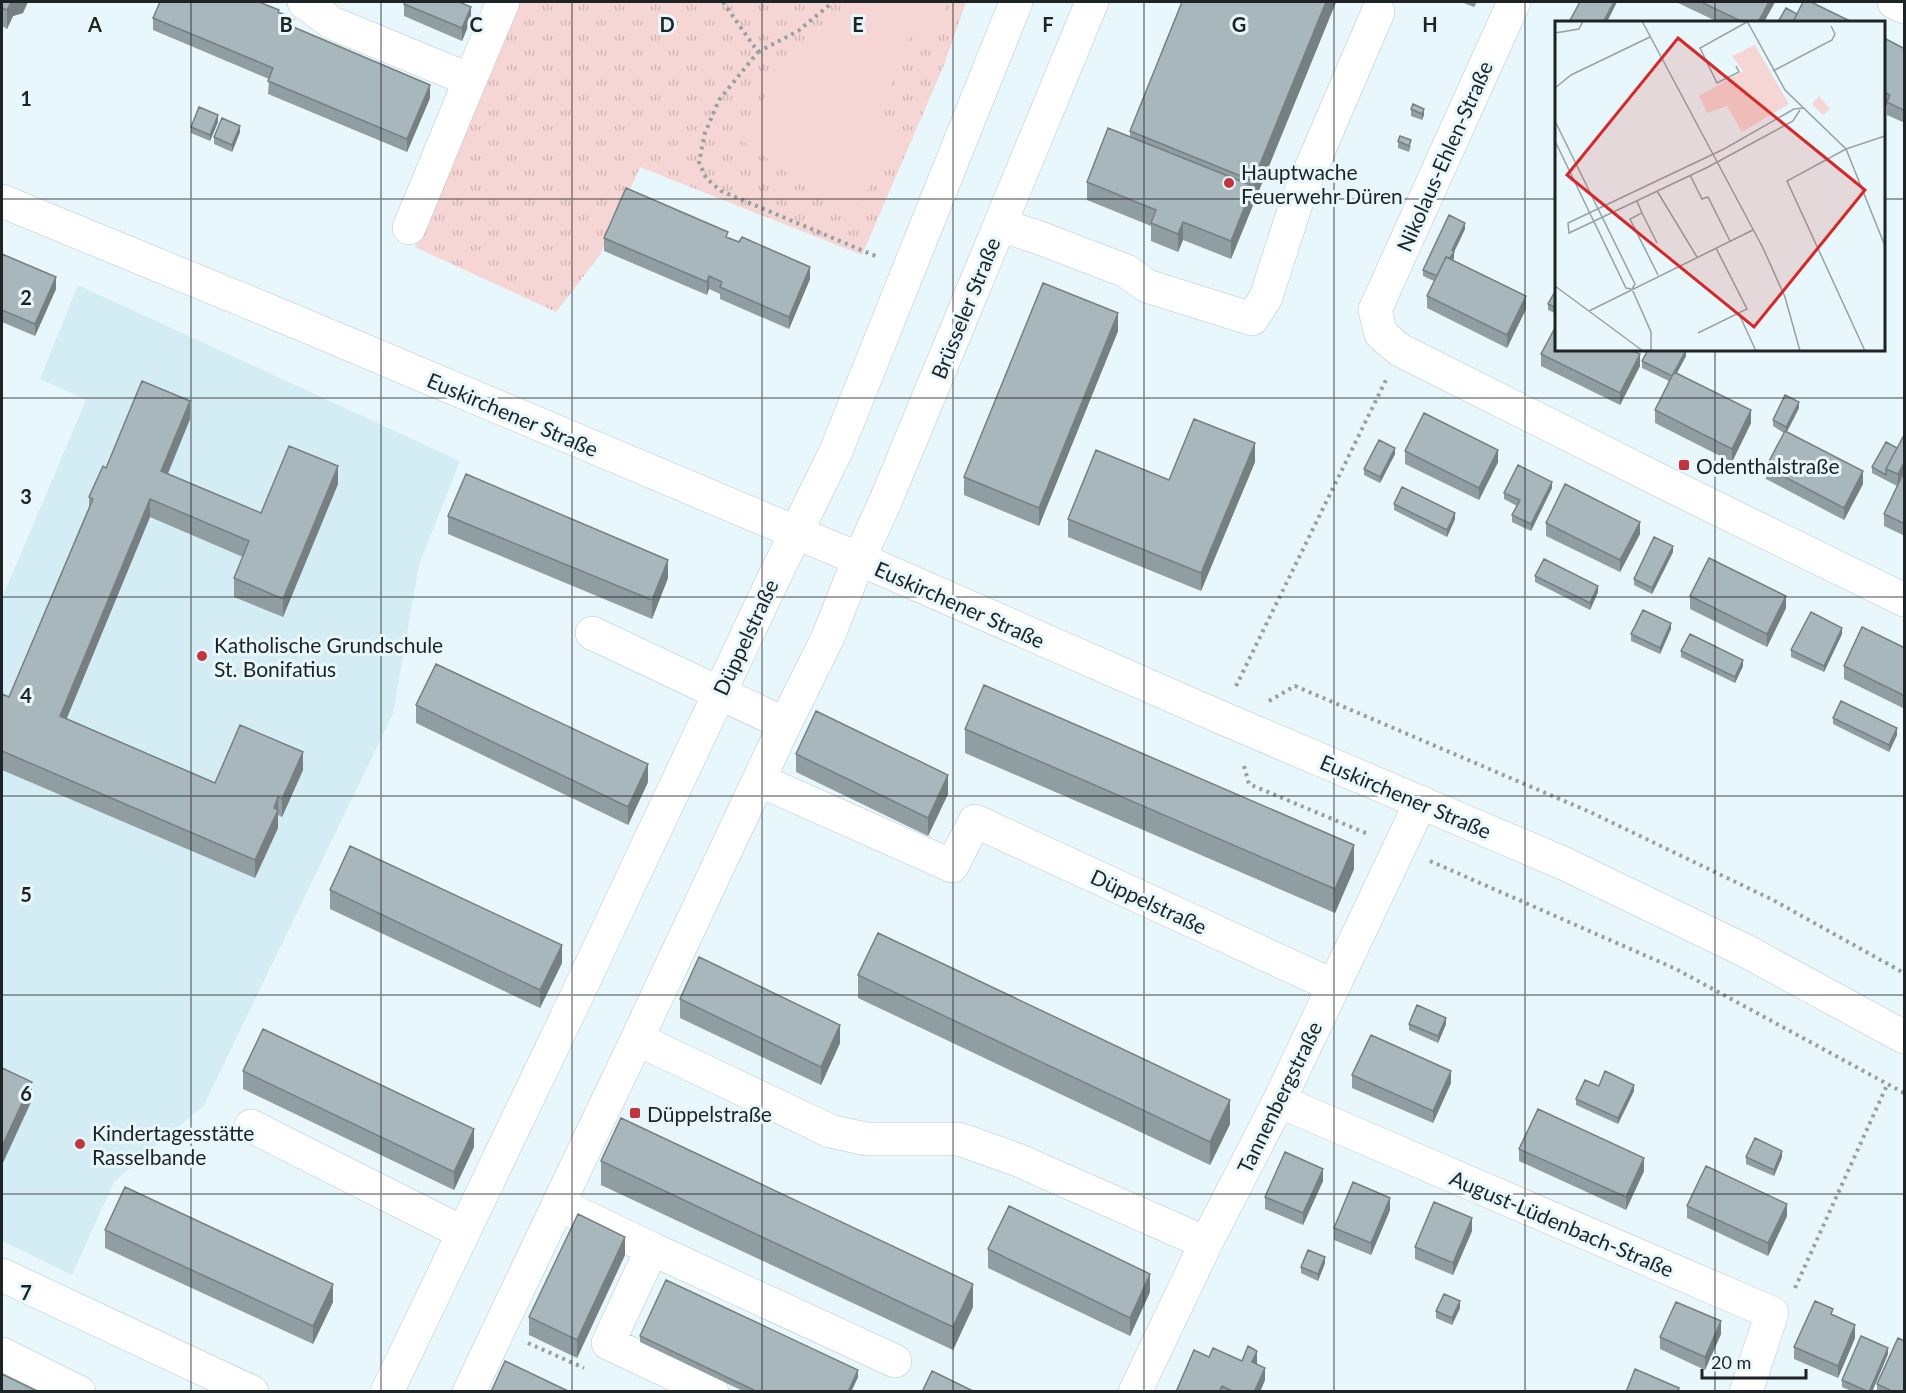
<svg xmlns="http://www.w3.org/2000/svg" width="1906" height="1393" font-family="Lato,sans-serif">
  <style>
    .built { fill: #d4edf4 }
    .grass { fill: url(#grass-tufts) }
    .pitch { fill: #f5d6d4 }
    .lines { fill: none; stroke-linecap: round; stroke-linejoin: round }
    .minor-casing { stroke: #bac9cd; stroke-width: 34 }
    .path { stroke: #95a0a3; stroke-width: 4; stroke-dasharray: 3 4.5; stroke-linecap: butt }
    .minor { stroke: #fff; stroke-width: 33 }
    .wall { fill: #909da1 }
    .shaded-wall { fill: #768083 }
    .building { fill: #a8b7bb; stroke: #768083; stroke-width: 1.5 }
    .grid { fill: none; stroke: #1e2325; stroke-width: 1.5; stroke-opacity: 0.55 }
    .poi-dot { fill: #c4343d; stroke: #e7f7fb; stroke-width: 2 }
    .labels { text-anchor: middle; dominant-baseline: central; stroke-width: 6; stroke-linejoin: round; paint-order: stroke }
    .street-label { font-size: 21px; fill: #1e2325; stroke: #e7f7fb }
    .poi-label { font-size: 21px; fill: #1e2325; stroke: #e7f7fb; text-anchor: start }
    .inset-road { fill: none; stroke: #97a2a5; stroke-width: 1.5 }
    .view { fill: #d62828; fill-opacity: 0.15; stroke: #d62828; stroke-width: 3 }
    .inset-edge { fill: none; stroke: #1e2325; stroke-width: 3 }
    .grid-label { font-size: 20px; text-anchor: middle; font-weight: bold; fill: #1e2325; stroke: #e7f7fb; stroke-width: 6; stroke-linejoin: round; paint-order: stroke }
  </style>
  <defs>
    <pattern id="grass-tufts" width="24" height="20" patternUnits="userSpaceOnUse" patternTransform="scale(1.5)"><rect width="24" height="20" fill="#f5d6d4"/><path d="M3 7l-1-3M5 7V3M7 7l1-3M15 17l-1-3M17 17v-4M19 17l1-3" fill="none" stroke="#d2b7b6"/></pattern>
  </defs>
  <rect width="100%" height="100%" fill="#e7f7fb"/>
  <!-- built -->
  <path class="built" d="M78,285L460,461L419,565L393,714L204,1105L114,1182L72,1275L2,1241V598L86,400L40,379Z"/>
  <!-- grass -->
  <path class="grass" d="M516,2H966L944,65L862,255L640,167L600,255L556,312L415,247Z"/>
  <!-- pitch -->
  <path class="pitch" d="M855,2H948C938,28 918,33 895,46L898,53L892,71L893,80L890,92L878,107L876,116L896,123V151L849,216L737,137L770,89L835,12L843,16Z"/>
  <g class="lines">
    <!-- minor casing -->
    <g class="minor-casing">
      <path id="minor" d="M304,2L332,23L470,80L503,2
        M1514,2L1375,310L1381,334L1400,350L1665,483L1904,600
        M1894,2L1904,7
        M2,201L294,321L859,559L1220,717L1565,864L1746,951L1904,1037
        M1000,225L1037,237L1126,271L1147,286L1252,319L1266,297L1297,201L1378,12
        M409,228L470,80
        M592,633L785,724
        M759,780L952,866L975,821L1334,986
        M637,1039L830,1131L866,1139H959L1018,1160L1206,1243
        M1279,1101L1772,1313L1746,1392
        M251,1126L463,1233
        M558,1204L652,1249L608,1343L712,1392
        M652,1249L895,1361
        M2,1275L252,1392
        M2,1354L79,1392
        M387,1392L570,1010L770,586L836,451L1016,2
        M469,1392L637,1039L785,724L828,637L859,559L886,500L1092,2
        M1135,1392L1206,1243L1279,1101L1421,802"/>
    </g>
    <!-- path -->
    <path class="path" d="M723,2L758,52L719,100L705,133L699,162L706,178L721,191L878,257
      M758,52L798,31L833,2
      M1236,686L1386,380
      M1269,701L1295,686L1590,812L1773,900L1904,973
      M1244,766L1249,784L1368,834
      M1430,861L1676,969L1904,1093
      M1795,1288L1888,1083
      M528,1343L584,1368"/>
    <!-- minor -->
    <use href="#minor" class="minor"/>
  </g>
  <!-- wall -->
  <path class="wall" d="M2,2L23,13L13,16L7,29L2,26Z
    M1182,2H1336L1231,259L1183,240L1178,252L1151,241V226L1087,200V182L1130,136V131Z
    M1461,2H1477L1474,7Z
    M1676,2H1775L1764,22H1718Z
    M404,4L471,19L462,41L404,16Z
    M279,12L294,27L430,98L407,152L268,94L269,79L153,30V18Z
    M1884,38L1905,49V123L1887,115V106L1884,105Z
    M1411,109L1424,115L1422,120L1411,116Z
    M218,122L210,141L191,133V127Z
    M240,132L232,152L214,144V137Z
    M1398,141L1411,146L1409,152L1398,148Z
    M1465,229L1454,252V258L1453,260L1526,309L1507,348L1427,308V296L1434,281L1423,276V270Z
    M728,237L810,279L789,329L720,299V294L709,289L707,295L604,251V238Z
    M2,254L56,289L35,336L2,322Z
    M1557,288V314L1548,310V304Z
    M1118,331L1039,526L964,495V477Z
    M1541,354L1640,366L1620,405L1541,366Z
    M1686,356L1677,373L1751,423L1732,462L1655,423V410L1669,381L1642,368V361Z
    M1799,408L1787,432L1863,484L1844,520L1766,479V467L1784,433L1773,426V420Z
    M190,419L168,474L261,513L338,484L283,617L234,597V578L243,557L150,517L66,719L215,783L303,770L282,817L278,815V828L255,878L2,770V694L9,697L89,507V497L106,468Z
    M1905,433V536L1884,526V514L1897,486L1872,473V467L1897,448Z
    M1405,451L1498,462L1479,500L1405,464Z
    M1395,454L1380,483L1364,475V469Z
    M1255,462L1201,591L1068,537V519L1169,480Z
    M1552,488L1531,531L1512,522V515L1517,506L1504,499V493Z
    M1394,504L1455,519L1447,537L1394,510Z
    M448,516L668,578L652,619L448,534Z
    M1546,523L1640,534L1620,572L1546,536Z
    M1673,552L1652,594L1634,585V579Z
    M1535,576L1598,592L1590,610L1535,582Z
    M1690,596L1786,608L1767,647L1690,609Z
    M1671,629L1660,654L1631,641V634Z
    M1842,634L1824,672L1791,657V650Z
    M1905,648V709L1844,679V666Z
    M1681,651L1743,666L1735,683L1681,657Z
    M416,705L648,782L628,825L416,723Z
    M1833,718L1897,735L1889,752L1833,724Z
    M965,729L1354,869L1335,913L965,753Z
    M796,754L948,794L928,836L796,772Z
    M330,890L562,963L540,1008L330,909Z
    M858,975L1230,1124L1210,1165L858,998Z
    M680,999L840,1043L821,1085L680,1018Z
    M1409,1024H1446L1438,1043L1409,1030Z
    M243,1071L474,1147L454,1190L243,1089Z
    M1352,1075L1451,1083L1433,1123L1352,1088Z
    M1599,1086L1634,1091L1618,1124L1576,1105V1099Z
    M1519,1149L1644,1171L1626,1210L1519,1161Z
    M1746,1157H1782L1774,1176L1746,1164Z
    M601,1161L973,1307L953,1350L601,1185Z
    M1323,1181L1303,1225L1265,1209V1197Z
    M1687,1206L1787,1216L1768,1256L1687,1218Z
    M1390,1210L1371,1255L1334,1240V1228Z
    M105,1230L333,1302L313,1344L105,1248Z
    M1472,1231L1453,1275L1415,1259V1247Z
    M988,1249L1150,1292L1130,1336L988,1268Z
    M625,1255L577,1358L529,1335V1317Z
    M1325,1263L1318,1281L1301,1273V1267Z
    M1460,1308L1452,1325L1436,1318V1311Z
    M1833,1315L1855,1338L1838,1378L1794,1359V1347Z
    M1721,1334L1705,1370L1660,1349V1337Z
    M640,1336L858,1377L851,1392H745L640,1342Z
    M1888,1354L1872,1392H1853L1842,1387V1380Z
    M1209,1357L1257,1363V1364L1265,1380L1260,1392H1176Z
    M1877,1384L1905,1392H1877Z"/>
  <!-- shaded-wall -->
  <path class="shaded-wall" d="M11,2H28L23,13L13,16L7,29V10Z
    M1326,2H1336L1231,259V241L1253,186V181Z
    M1614,2H1617L1607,22H1603Z
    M1769,2H1775L1764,22H1758Z
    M471,7V19L462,41V28Z
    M430,85V98L407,152V139Z
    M1424,109V115L1422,120V114Z
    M218,115V122L210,141V135Z
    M240,126V132L232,152V145Z
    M1183,222V240L1178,252V234Z
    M1465,223V229L1454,252V258L1439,283L1452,250Z
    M810,267V279L789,329V317Z
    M709,276V289L707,295V282Z
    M56,277V289L35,336V324Z
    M1526,296V309L1507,348V335Z
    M1118,313V331L1039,526V508Z
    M1686,350V356L1672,382V376Z
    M1640,354V366L1620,405V393Z
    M190,401V419L161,489V471Z
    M1799,402V408L1786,433V427Z
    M1751,410V423L1732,462V449Z
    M1255,443V462L1201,591V573Z
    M1395,448V454L1380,483V477Z
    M1498,450V462L1479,500V488Z
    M1905,461V474L1898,481V474Z
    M338,466V484L283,617V599Z
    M1863,471V484L1844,520V508Z
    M1552,482V488L1531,531V524Z
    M150,499V517L60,735V716Z
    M1455,513V519L1447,537V530Z
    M1640,522V534L1620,572V560Z
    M1673,546V552L1652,594V588Z
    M668,560V578L652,619V600Z
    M1598,586V592L1590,610V603Z
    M1786,596V608L1767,647V634Z
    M1671,623V629L1660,654V648Z
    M1842,628V634L1824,672V666Z
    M1743,660V666L1735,683V677Z
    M1897,728V735L1889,752V745Z
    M303,752V770L282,817V799Z
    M648,764V782L628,825V807Z
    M948,775V794L928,836V818Z
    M278,797V828L255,878V860Z
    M1354,845V869L1335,913V889Z
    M562,945V963L540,1008V990Z
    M1446,1018V1024L1438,1043V1036Z
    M840,1025V1043L821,1085V1067Z
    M1451,1071V1083L1433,1123V1111Z
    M32,1082V1100L2,1165V1146Z
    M1634,1085V1091L1618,1124V1118Z
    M1230,1100V1124L1210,1165V1142Z
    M474,1129V1147L454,1190V1172Z
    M1782,1151V1157L1774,1176V1170Z
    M1644,1158V1171L1626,1210V1197Z
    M1323,1169V1181L1303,1225V1213Z
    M1390,1198V1210L1371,1255V1243Z
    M1787,1204V1216L1768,1256V1243Z
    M1472,1218V1231L1453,1275V1263Z
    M625,1237V1255L577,1358V1340Z
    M1325,1257V1263L1318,1281V1274Z
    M1150,1274V1292L1130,1336V1318Z
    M333,1284V1302L313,1344V1326Z
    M973,1284V1307L953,1350V1327Z
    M1460,1301V1308L1452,1325V1318Z
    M1721,1321V1334L1705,1370V1357Z
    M1855,1325V1338L1838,1378V1366Z
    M1888,1348V1354L1872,1392H1869Z
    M1257,1351V1363L1252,1374V1362Z
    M1265,1368V1380L1260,1392H1254Z
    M858,1370V1377L851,1392H848Z"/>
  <!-- building -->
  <path class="building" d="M2,2H11L7,10L2,8Z
    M160,2H259L279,10L278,12L294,19L291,26L430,85L407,139L268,81L273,68L153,18Z
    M405,2H459L471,7L462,28L404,4Z
    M1182,2H1326L1253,181L1130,131Z
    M1580,2H1614L1603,22H1569Z
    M1701,2H1769L1758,22H1743Z
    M1803,2H1811L1852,22H1793Z
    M1786,8L1797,14L1793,22H1778Z
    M1884,38L1905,49V111L1887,102L1890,95L1884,92Z
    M1413,104L1424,109L1422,114L1411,109Z
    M199,107L218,115L210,135L191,127Z
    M222,118L240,126L232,145L214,137Z
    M1108,128L1253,186L1231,241L1183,222L1178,234L1151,223L1156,210L1087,182Z
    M1400,136L1411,140L1409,146L1398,141Z
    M626,188L728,232L726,237L739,242L742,237L810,267L789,317L720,287L722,282L709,276L707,282L604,238Z
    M1449,215L1465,223L1452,250L1454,252L1450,258L1446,257L1437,276L1423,270Z
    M2,254L56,277L35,324L2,310Z
    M1446,257L1526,296L1507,335L1427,296Z
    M1043,283L1118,313L1039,508L964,477Z
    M1557,288V308L1548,304Z
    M1557,324V350H1631L1640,354L1620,393L1541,354Z
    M1648,350H1686L1672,376L1642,361Z
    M1674,372L1751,410L1732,449L1655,410Z
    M142,381L190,401L161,471L261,513L289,446L338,466L283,599L234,578L249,541L150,499L60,716L215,783L240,725L303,752L282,799L278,797L274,808L278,810L255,860L2,751V694L9,697L93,499L89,497L103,466L106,468Z
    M1785,395L1799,402L1786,427L1773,420Z
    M1424,413L1498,450L1479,488L1405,451Z
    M1194,419L1255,443L1201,573L1068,519L1096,450L1169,480Z
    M1785,431L1863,471L1844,508L1766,467Z
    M1905,433V461L1898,474L1886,469Z
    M1379,440L1395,448L1380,477L1364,469Z
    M1886,442L1897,448L1886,469V475L1872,467Z
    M1518,465L1552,482L1531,524L1512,515L1520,500L1504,493Z
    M1905,468V475L1903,474L1899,481H1898Z
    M466,474L668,560L652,600L448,516Z
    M1903,474L1905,475V524L1884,514Z
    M1565,484L1640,522L1620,560L1546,523Z
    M1402,487L1455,513L1447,530L1394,504Z
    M1654,537L1673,546L1652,588L1634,579Z
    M1709,558L1786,596L1767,634L1690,596Z
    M1544,559L1598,586L1590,603L1535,576Z
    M1643,610L1671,623L1660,648L1631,634Z
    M1811,612L1842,628L1824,666L1791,650Z
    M1862,627L1905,648V696L1844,666Z
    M1690,634L1743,660L1735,677L1681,651Z
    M436,664L648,764L628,807L416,705Z
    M984,685L1354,845L1335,889L965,729Z
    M1841,701L1897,728L1889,745L1833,718Z
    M816,711L948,775L928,818L796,754Z
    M350,846L562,945L540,990L330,890Z
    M878,933L1230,1100L1210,1142L858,975Z
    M699,957L840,1025L821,1067L680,999Z
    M1417,1005L1446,1018L1438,1036L1409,1024Z
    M263,1029L474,1129L454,1172L243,1071Z
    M1371,1035L1451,1071L1433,1111L1352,1075Z
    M2,1068L32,1082L2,1146Z
    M1605,1071L1634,1085L1618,1118L1576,1099L1585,1080L1599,1086Z
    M1538,1109L1644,1158L1626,1197L1519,1149Z
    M621,1118L973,1284L953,1327L601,1161Z
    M1755,1138L1782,1151L1774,1170L1746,1157Z
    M1285,1152L1323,1169L1303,1213L1265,1197Z
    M1706,1166L1787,1204L1768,1243L1687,1206Z
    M1353,1182L1390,1198L1371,1243L1334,1228Z
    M125,1187L333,1284L313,1326L105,1230Z
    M1434,1202L1472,1218L1453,1263L1415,1247Z
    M1009,1206L1150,1274L1130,1318L988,1249Z
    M578,1214L625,1237L577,1340L529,1317Z
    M1308,1250L1325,1257L1318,1274L1301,1267Z
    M666,1280L858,1370L848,1392H758L640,1336Z
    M1444,1294L1460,1301L1452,1318L1436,1311Z
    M1815,1301L1833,1309L1831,1314L1855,1325L1838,1366L1794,1347Z
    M1676,1302L1721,1321L1705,1357L1660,1337Z
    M1861,1336L1888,1348L1869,1392L1842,1380Z
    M1898,1338L1905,1341V1392H1894L1877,1384Z
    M1248,1346L1257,1351L1252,1362L1265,1368L1254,1392H1234L1222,1386L1219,1392H1176L1194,1350L1209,1357L1213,1348L1242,1361Z
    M505,1361L570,1392H491Z
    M1635,1369L1679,1388L1678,1392H1626Z
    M932,1371L975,1392H922Z
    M2,1374L39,1392H2Z"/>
  <!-- grid -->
  <path class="grid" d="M191,2V1392M381,2V1392M572,2V1392M762,2V1392M953,2V1392M1144,2V1392M1334,2V1392M1525,2V1392M1715,2V22M2,199H1556M1884,199H1904M1715,350V1392M2,398H1904M2,597H1904M2,796H1904M2,995H1904M2,1194H1904"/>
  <!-- markers -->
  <g class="poi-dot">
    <circle cx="1229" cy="183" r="6"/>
    <rect x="1678" y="459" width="12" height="12" rx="3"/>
    <circle cx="202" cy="656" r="6"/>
    <rect x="629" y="1107" width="12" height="12" rx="3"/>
    <circle cx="80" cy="1144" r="6"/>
  </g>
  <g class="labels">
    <!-- street labels -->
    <g class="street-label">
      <text transform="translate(1444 156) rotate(-66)">Nikolaus-Ehlen-Straße</text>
      <text transform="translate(965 308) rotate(-68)">Brüsseler Straße</text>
      <text transform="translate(513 414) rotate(23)">Euskirchener Straße</text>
      <text transform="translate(960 604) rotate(24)">Euskirchener Straße</text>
      <text transform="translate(745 637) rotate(-65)">Düppelstraße</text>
      <text transform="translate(1406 796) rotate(23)">Euskirchener Straße</text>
      <text transform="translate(1149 901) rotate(25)">Düppelstraße</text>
      <text transform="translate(1279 1097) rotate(-64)">Tannenbergstraße</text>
      <text transform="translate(1562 1223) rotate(23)">August-Lüdenbach-Straße</text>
    </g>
    <!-- poi labels -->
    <g class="poi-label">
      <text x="1241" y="171">Hauptwache<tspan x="1241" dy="24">Feuerwehr Düren</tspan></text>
      <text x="1696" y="465">Odenthalstraße</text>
      <text x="214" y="644">Katholische Grundschule<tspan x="214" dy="24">St. Bonifatius</tspan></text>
      <text x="647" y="1113">Düppelstraße</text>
      <text x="92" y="1132">Kindertagesstätte<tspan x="92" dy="24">Rasselbande</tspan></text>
    </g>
  </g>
  <!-- overview -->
  <g transform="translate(1555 21)">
    <rect width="330" height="330" fill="#e7f7fb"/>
    <path d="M200,24L234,83L187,111L172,85L152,92L144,75L188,50L177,35ZM264,75L275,88L268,94L257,83Z" fill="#f5d6d4"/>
    <path d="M204,85H219L221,88L189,106L184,89Z" fill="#f5d6d4"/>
    <path class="inset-road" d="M87,0L208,227L230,276L245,330M192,0L230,69L291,128L330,225M0,12L24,8L28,0M181,45L184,51L162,62L145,27L192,1M218,50L277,19L280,13L276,5M0,67L16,54L95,16M245,89L238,100L153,146L14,212L13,202L169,128L239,88L249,87M0,100L80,263L77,268L96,311V330M0,120L71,267L76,268M135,154L147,178L153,176L175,220M102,170L142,236M82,180L87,192L75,198L103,254M87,192L102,222M0,265L88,330M34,290L198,209M184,293L201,330M143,312L192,288L161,227M310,330L232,160L291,128L330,115"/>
    <path class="view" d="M123,17L310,169L199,306L12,154Z"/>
    <rect width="330" height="330" class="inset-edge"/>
  </g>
  <g class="grid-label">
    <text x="95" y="32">A</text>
    <text x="286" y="32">B</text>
    <text x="476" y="32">C</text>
    <text x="667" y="32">D</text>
    <text x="858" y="32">E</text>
    <text x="1048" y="32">F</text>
    <text x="1239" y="32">G</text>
    <text x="1430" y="32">H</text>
    <text x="26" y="106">1</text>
    <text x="26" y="305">2</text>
    <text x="26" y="504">3</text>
    <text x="26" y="703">4</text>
    <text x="26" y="902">5</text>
    <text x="26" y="1101">6</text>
    <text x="26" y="1300">7</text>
  </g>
  <!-- border -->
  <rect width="1906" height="1393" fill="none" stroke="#1e2325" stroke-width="6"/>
  <!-- scale -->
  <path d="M1702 1369v9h104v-9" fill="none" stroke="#1e2325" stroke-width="3"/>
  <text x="1711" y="1369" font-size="18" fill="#1e2325" stroke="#e7f7fb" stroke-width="4.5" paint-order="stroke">20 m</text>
</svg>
